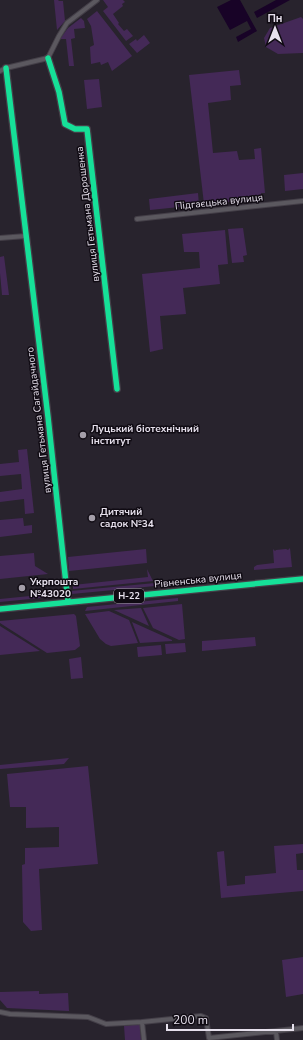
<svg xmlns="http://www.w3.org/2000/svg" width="303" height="1040" font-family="'Nunito Sans',sans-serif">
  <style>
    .green { fill: #442957 }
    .water { fill: #180327 }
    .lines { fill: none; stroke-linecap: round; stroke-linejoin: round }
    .street-casing { stroke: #443f48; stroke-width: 6 }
    .fast-casing { stroke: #443f48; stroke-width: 8 }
    .street { stroke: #5b585f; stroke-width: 4 }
    .fast { stroke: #16e098; stroke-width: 5.5 }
    .poi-dot { fill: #a49ea9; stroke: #100b13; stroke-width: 1.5 }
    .labels { text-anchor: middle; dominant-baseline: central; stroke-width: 3; stroke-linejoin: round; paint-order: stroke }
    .shield { fill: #100b13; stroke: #a6a0ab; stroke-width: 1 }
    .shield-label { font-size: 9px; font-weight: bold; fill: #e6e0ec }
    .street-label { font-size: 10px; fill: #e6e0ec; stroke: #100b13 }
    .poi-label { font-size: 10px; font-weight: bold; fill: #e6e0ec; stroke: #100b13; text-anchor: start }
  </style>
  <rect width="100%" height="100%" fill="#28232d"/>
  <!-- green -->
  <path class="green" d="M54,0H58L59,1H63L65,21L57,30Z
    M103,0H123L125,2L122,4L123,6L113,14L119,23L118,24L124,31L127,29L133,36L126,41L103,11L108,7Z
    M97,11L132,56L112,71L108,62L101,65L100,62L91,64L90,47L94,45L91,26L87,19Z
    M301,17L303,19V53L278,54L266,47L264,38L270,28Z
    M81,18L84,21L85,28L74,29L75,38L71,39L74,66H69L66,39H60L68,28Z
    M144,35L150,43L137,53L129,44L136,39L137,41Z
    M239,70L241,85L230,86L231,100L208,103L213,153L237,151L239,160L255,159L254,149L261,148L265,193H261L262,199L204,204L189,75Z
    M99,79L102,107L87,109L84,80Z
    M303,173V189L285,191L284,175Z
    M198,193L199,205L150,210L149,199Z
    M243,228L247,255L243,256L244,262L232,263L228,229Z
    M225,230L228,264L218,265L220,284L183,288L186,314L160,316L163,349L150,352L142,274L200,268L199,252H184L182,234Z
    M4,256L9,295H2L0,273V257Z
    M27,449L34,513L25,514L24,499L0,502V492L22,489L21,474L0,476V464L19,462L18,450Z
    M23,518L24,526L32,525V533L0,537V520Z
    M290,548L292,567L254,570V567L257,565L274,563L273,549L275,551L276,550L286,549L288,550Z
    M146,549L147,563L69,571L68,557Z
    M34,553L35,566L48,574L0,579V556Z
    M147,569L153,581L73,589V585L148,577Z
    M176,581V584L72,594L71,591Z
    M60,593L62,595L61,596L0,602V599Z
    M178,598V601L85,611L87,607Z
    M182,604L185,639L179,640L153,628L143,608Z
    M141,608L149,626L114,610Z
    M109,611L129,620L138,643L111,646L106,644L100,639L85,614Z
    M74,614L76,616L80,646L75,650L47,653L0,623V621Z
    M132,622L172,640V641L140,643Z
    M0,626L40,651L0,655Z
    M255,637L256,646L202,651V641Z
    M185,643L186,652L166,654L165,644Z
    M161,645L162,655L138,657L137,647Z
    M81,657L83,678L71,679L69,659Z
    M69,758L64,764L0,769V765Z
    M88,766L98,864L39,869L42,930L31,931L23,922L22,865L25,864V848L59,847V827L26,828V807H10L7,774Z
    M303,844V853L296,854L297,870H303V891L221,898L217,852L224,851L227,886L245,884V876L276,873L274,846Z
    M303,957V994L286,997L282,960Z
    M39,991V994L68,993L69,1011L7,1008L0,1000V992Z
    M140,1024L141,1040H125L124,1026Z"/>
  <!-- water -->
  <path class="water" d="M231,0H240L257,31L238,42L236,37L251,29L247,21L230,30L217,7Z
    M276,0H290L257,18L254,12Z"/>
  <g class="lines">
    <!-- street casing -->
    <g class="street-casing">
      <path id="street" d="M0,71L6,68L48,58L59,36L67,23L97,0
        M137,219L303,201
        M0,238L26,236
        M0,1012L10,1014L88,1017L106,1024L142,1022L201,1016L206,1018L209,1038L303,1028
        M142,1022L144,1040
        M276,1032L277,1040"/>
    </g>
    <!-- fast casing -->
    <g class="fast-casing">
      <path id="fast" d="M48,58L59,92L65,124L75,129H87L117,389
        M6,68L48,417L68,602
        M0,609L303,579"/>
    </g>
    <!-- street -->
    <use href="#street" class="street"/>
    <!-- fast -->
    <use href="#fast" class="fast"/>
  </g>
  <!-- markers -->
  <g class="poi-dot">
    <circle cx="83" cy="435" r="4"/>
    <circle cx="92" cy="518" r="4"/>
    <circle cx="22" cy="588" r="4"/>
  </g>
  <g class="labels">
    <!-- shield labels -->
    <rect class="shield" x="114" y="589" width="30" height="14" rx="3"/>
    <g class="shield-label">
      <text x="129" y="596">Н-22</text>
    </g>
    <!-- street labels -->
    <g class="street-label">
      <text transform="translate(219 202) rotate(-6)">Підгаєцька вулиця</text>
      <text transform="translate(88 214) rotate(-97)">вулиця Гетьмана Дорошенка</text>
      <text transform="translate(39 420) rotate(-97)">вулиця Гетьмана Сагайдачного</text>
      <text transform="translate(198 580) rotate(-6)">Рівненська вулиця</text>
    </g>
    <!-- poi labels -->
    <g class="poi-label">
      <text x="91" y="429">Луцький біотехнічний<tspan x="91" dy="12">інститут</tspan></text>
      <text x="100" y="512">Дитячий<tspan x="100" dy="12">садок №34</tspan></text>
      <text x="30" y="582">Укрпошта<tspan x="30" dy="12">№43020</tspan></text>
    </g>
  </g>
  <!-- north arrow -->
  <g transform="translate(275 28)" stroke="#100b13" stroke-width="3" paint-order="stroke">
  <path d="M0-3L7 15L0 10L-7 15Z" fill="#e6e0ec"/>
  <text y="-6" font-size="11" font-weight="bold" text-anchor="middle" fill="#e6e0ec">Пн</text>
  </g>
  <!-- scale -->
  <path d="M167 1024v6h126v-6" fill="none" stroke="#e6e0ec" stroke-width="2"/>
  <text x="173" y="1024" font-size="12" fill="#e6e0ec" stroke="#100b13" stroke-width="3" paint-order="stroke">200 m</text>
</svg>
